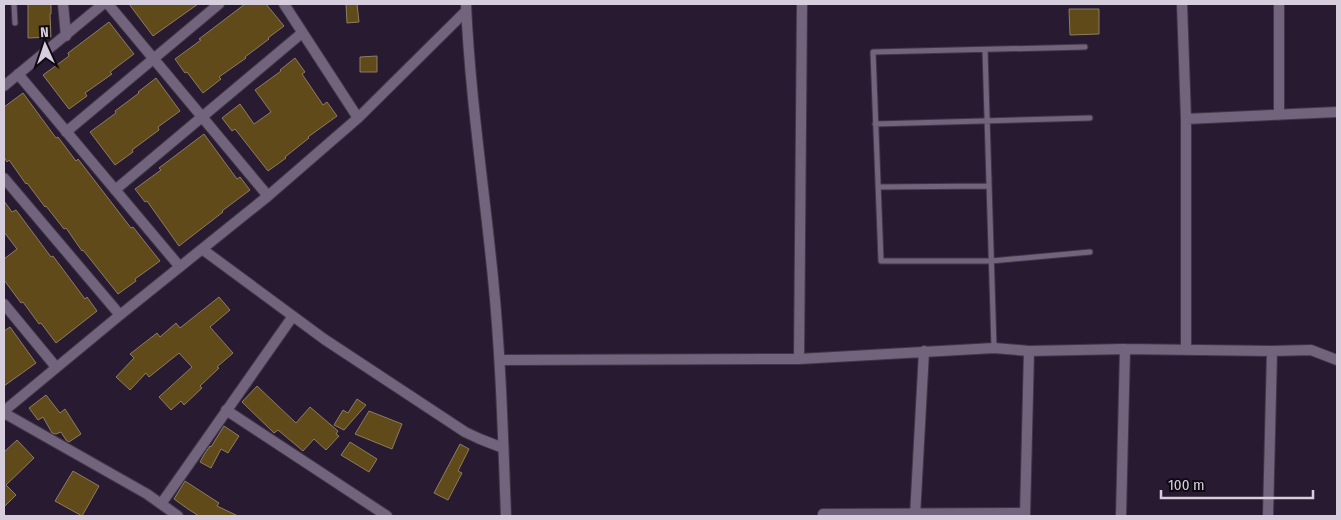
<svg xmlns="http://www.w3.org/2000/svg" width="1341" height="520" font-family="'Fira Sans Condensed',sans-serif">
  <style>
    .building { fill: #604a1a; stroke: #8b7d62 }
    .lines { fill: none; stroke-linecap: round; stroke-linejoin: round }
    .service-casing { stroke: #403647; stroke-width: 7 }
    .minor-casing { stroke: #403647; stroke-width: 12 }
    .service { stroke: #72647d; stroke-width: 5 }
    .minor { stroke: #72647d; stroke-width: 10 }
  </style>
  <rect width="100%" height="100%" fill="#281b31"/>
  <!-- building -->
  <path class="building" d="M28,4H51V14H50L51,37L28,38Z
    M129,4H198L153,36Z
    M245,4H266L284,26L268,38L269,39L245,57L246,58L219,77L221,79L203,93L187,72L185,73L175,59L201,40L199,39Z
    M346,4H357L359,22L347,23Z
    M1069,9H1099V34L1070,35Z
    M109,22L134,54L110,72L112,74L85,93L87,96L69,109L43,75L69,56L68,53Z
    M377,56V72H360V57Z
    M295,58L305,72L302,74L323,105L327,102L337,116L308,137L309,138L285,157L286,158L268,171L235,129L232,131L222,118L240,104L254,124L271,112L255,90L281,71L280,70Z
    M156,78L180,111L158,127L159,130L132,150L133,152L115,165L90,132L116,113L115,111L139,93L138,92Z
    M23,93L56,138L58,137L76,161L78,159L131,228L133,227L160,261L135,279L136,281L118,294L83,250L82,251L66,228L64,229L46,206L45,207L27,183L26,184L9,160L7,162L4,157V107Z
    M204,134L237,179L240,177L250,190L222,211L223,212L179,246L147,201L145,202L135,189L161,170L159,168Z
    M4,201L12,212L16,210L51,257L53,256L85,299L87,297L97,311L56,343L41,323L39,324L23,302L21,303L4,280V259L17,249L4,232Z
    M219,297L230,310L210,327L233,353L217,367L219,368L200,386L202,388L184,405L181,401L171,410L159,397L192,367L179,353L149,377L146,373L130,390L116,377L134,358L130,354L157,333L160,337L176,323L180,328Z
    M10,327L36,363L4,386V331Z
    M257,386L296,423L310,407L338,431L336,434L339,436L326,450L314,439L303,451L278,430L274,433L242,402Z
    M46,395L60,413L65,409L81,434L69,442L66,440L61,432L56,434L52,433L43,417L38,420L29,408Z
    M357,399L366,405L344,430L334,425L343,410L348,413Z
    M369,411L402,424L392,449L355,434Z
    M224,426L239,436L228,453L221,449L211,468L200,462L205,453L210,446L211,447Z
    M17,440L34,458L6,485L16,495L4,507V452Z
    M350,442L377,459L369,472L341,455Z
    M460,444L469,449L458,471L462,473L448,500L434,493Z
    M73,471L99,486L82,516L55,501Z
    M185,481L219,503L217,506L238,516H199L188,509L174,499Z"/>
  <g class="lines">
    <!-- service casing -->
    <g class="service-casing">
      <path id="service" d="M14,4L15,23
        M1085,47L873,52L881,261H991L1090,252
        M985,50L994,348
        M875,124L1090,118
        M878,187L989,186"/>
    </g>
    <!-- minor casing -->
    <g class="minor-casing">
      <path id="minor" d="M63,4L66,36
        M108,4L268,196
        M284,4L358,118
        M466,4C470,96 484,187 493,278C501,358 503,437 506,516
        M1182,4L1186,119V349
        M18,74L180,267
        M4,86L103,4
        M1279,115V4
        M1186,119L1337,112
        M66,132L219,4
        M4,178L120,315
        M115,190L302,33
        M202,249L324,339L465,432L480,439L503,448
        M4,304L56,367
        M799,359L802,4
        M500,360L799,359L994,348L1029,351L1125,349L1272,351L1311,350L1337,360
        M226,410L387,516
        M4,411L120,315L268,196L358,118L466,11
        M4,413L147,494L178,516
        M161,504L293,316
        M823,516V514L1025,513
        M915,516L924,351
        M1025,516L1029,351
        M1121,516L1125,349
        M1268,516L1272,351"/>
    </g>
    <!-- service -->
    <use href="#service" class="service"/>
    <!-- minor -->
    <use href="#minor" class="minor"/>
  </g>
  <!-- border -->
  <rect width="1341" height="520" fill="none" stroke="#d6cedc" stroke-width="10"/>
  <!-- north arrow -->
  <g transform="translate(45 45) rotate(357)" stroke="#0e0912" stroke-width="4" paint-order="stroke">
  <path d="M0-4L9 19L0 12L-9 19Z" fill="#d6cedc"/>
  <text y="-8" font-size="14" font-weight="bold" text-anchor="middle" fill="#d6cedc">N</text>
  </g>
  <!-- scale -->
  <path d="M1161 490v8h152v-8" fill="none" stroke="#d6cedc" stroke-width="2.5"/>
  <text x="1168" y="490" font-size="15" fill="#d6cedc" stroke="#0e0912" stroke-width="4" paint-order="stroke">100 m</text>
</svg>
